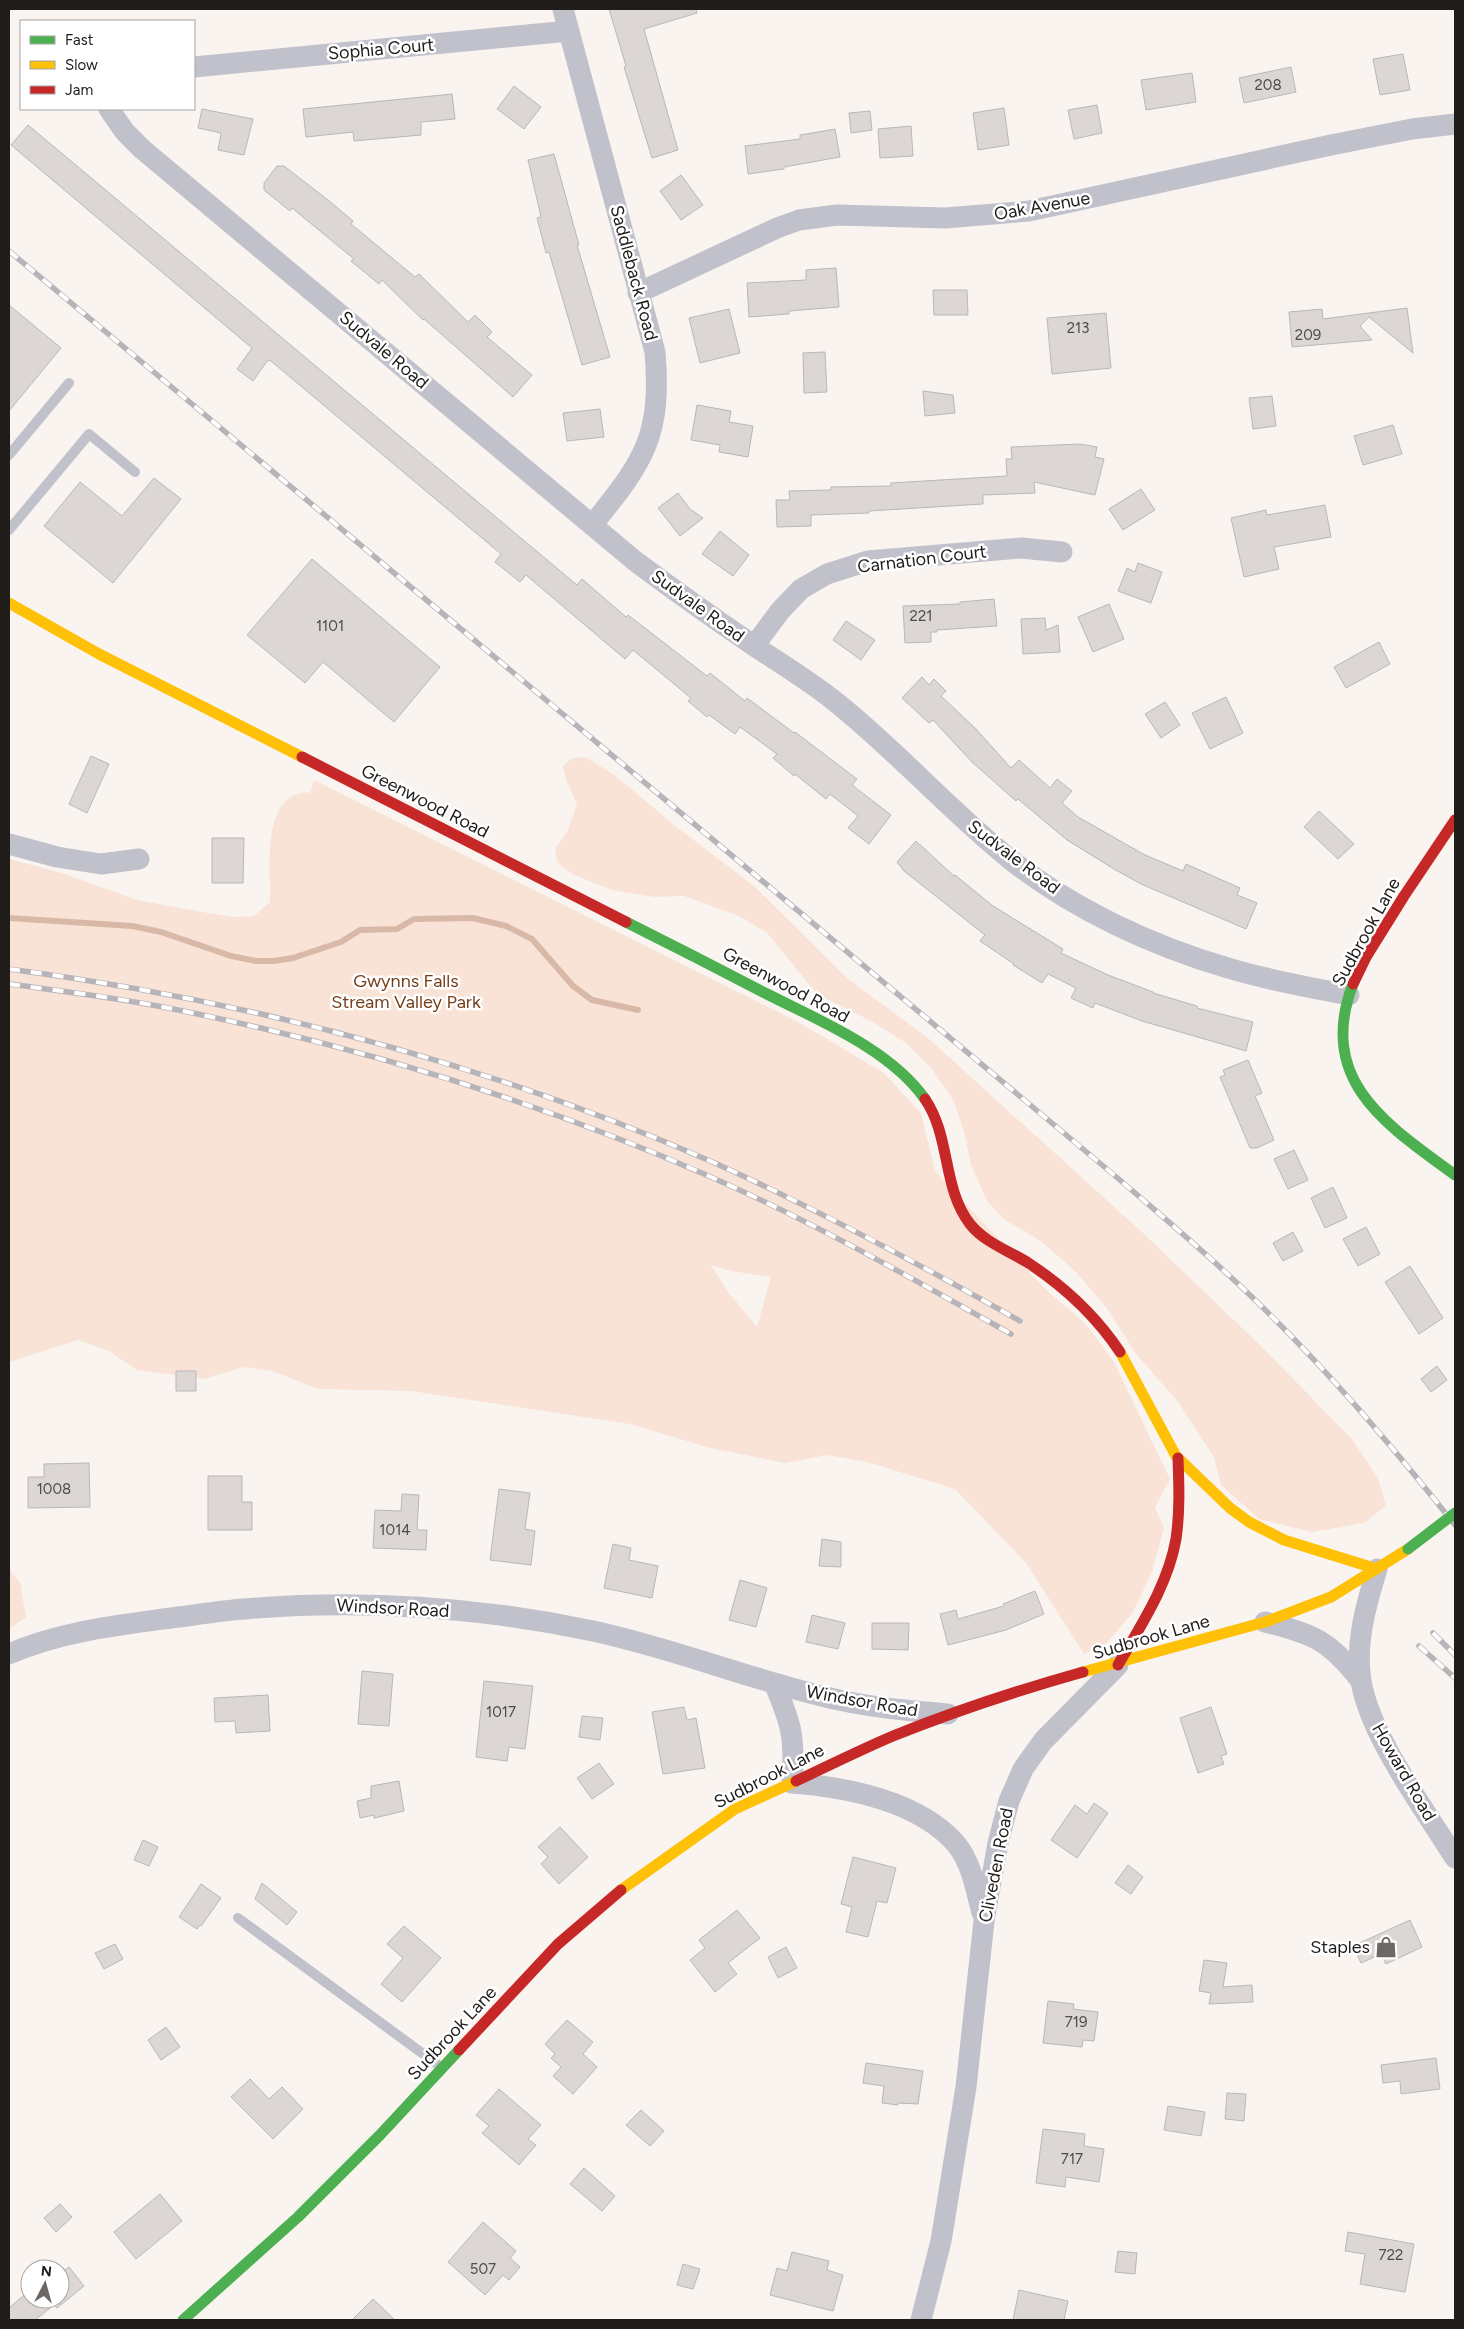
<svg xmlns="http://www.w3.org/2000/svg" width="1464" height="2329" font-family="Figtree,sans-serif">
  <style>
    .green { fill: #f9e3d6; fill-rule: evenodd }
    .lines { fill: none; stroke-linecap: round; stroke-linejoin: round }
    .stream { stroke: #d8b8a6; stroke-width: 6 }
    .building { fill: #dcd7d4; stroke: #bbb7b4 }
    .lane { stroke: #c0c1cb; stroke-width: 10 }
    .street { stroke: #c0c1cb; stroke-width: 21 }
    .fast { stroke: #4caf50; stroke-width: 11 }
    .slow { stroke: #ffc107; stroke-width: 11 }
    .jam { stroke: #c62828; stroke-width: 11 }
    .rail-casing { stroke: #b6b4b8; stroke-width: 5.5 }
    .rail { stroke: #fff; stroke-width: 4; stroke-dasharray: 11; stroke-linecap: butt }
    .fast-bridge { stroke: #4caf50; stroke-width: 11 }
    .labels { text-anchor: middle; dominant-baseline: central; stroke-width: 5; stroke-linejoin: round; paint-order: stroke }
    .number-label { font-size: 15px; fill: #4e4b48 }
    .street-label { font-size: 18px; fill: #1f1c1a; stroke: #fff }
    .park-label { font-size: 18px; fill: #763e18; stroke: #fff }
    .poi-label { font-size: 18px; fill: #1f1c1a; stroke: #fff; text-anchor: end }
  </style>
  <rect width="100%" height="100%" fill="#faf4f0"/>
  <!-- green -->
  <path class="green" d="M586,757L617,777L678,828L754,886L847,978L928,1038L1144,1234L1261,1346L1352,1439L1378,1478L1386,1506L1364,1523L1312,1532L1259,1519L1221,1485L1214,1457L1178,1402L1136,1354L1108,1310L1076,1272L1042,1242L1004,1219L987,1201L971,1165L964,1131L953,1100L931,1068L906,1043L873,1022L817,994L767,933L739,916L684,896L654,897L612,890L572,874L557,862L555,849L568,830L577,804L566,780L563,766L572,758Z
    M314,780L798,1022L884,1073L921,1113L935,1171L1045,1289L1086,1324L1114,1362L1170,1479L1155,1507L1164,1528L1152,1572L1133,1612L1106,1644L1084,1654L1026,1563L955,1489L867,1462L827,1455L785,1463L710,1448L630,1424L411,1391L318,1389L272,1371L243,1367L204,1379L137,1370L109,1351L78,1340L9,1362V859L62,873L137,900L202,912L233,917L254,916L270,902C271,873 262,809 295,795C301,793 304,791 310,793ZM711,1265L731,1271L771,1277L757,1327L729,1293Z
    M9,1570L20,1582L26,1617L9,1629Z"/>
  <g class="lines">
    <!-- stream -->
    <path class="stream" d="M9,918L132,926L161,932L231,956L256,961H274L293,958L341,942L360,930L397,929L414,919L473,918L506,926L532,939L573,986L592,1000L638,1010"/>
  </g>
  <!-- building -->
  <path class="building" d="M609,9H696L697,13L644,29L678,150L652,158L624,67L626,66Z
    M1403,54L1410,90L1380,95L1373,59Z
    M1291,67L1296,92L1244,103L1239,78Z
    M1192,73L1196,102L1146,110L1141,80Z
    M514,86L541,107L524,129L497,109Z
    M452,94L455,119L421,122V135L354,141L353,132L306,137L303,109Z
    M1097,105L1102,133L1074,139L1068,110Z
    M1004,108L1009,145L978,150L973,113Z
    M202,109L253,119L244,155L218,150L221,133L198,128Z
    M870,111L872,130L851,133L849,113Z
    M28,125L577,585L582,579L626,617L628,615L707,676L710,673L745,701L747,698L794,733L795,732L857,779L852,785L891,815L869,844L848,828L858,816L830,794L826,799L795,774L794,776L773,758L777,754L740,727L735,734L709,715L707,717L688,701L691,698L633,650L625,659L526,575L520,582L495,562L501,554L271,361L268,360L253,381L237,369L252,348L11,145Z
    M911,126L913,156L880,158L878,129Z
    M835,129L840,157L784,167V169L748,174L745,146L800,139V135Z
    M554,154L579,245H577L610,357L582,365L549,252L546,253L537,218L541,217L528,160Z
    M277,166H284L328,200L353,221L351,224L415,277L419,274L468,322L475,315L492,332L487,337L532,375L513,397L424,319L423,320L382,280L379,284L351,261L354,259L292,208L290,211L264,190V183Z
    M681,175L703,205L681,220L660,191Z
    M836,268L839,307L789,311V314L749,317L747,283L806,280V270Z
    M933,290H967L968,315H934Z
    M9,305L61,348L9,411Z
    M1407,308L1413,353L1369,317L1360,326L1372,340L1292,347L1289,312L1322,309L1323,319Z
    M729,309L740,353L700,363L689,318Z
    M1106,313L1111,368L1052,374L1047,318Z
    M825,352L827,392L804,393L803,353Z
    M923,391L953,395L955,413L925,416Z
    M1272,396L1276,426L1253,429L1249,398Z
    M697,405L731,411L729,422L753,426L748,457L719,452L720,445L691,440Z
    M600,409L604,437L567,441L563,413Z
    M1393,425L1402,454L1363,465L1354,436Z
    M1080,444L1097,447L1095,457L1104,459L1095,495L1034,482L1035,493L983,495V504L869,511V513L811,515V526L777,527L776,500H790L789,491L831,490V487L891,486V483L1007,476L1006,459H1012L1011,447Z
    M154,478L181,499L113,583L44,526L80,482L122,516Z
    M1141,489L1155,510L1123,530L1109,509Z
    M678,493L690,509L703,518L680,536L658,508Z
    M1325,505L1331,537L1274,547L1279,569L1244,577L1231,518L1266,510L1267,515Z
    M720,531L749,555L733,576L702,554Z
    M312,559L440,667L394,722L323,662L305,683L247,635Z
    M1138,563L1162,572L1151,603L1118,591L1127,568L1135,572Z
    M994,599L997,626L937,630V632H931V642L905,643L903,606L960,604V602Z
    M1109,604L1124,639L1093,652L1078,617Z
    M1045,618L1046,630L1058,625L1060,652L1023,654L1021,619Z
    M846,621L875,640L861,660L833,640Z
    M1379,642L1390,664L1346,688L1334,667Z
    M922,677L929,685L934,679L946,691L941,696L976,729L1011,768L1019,760L1050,788L1057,779L1072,791L1062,803L1078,817L1145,855L1183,871L1186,864L1240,888L1237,895L1257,903L1246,929L1141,884L1114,869L1067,840L1018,799L1016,801L972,762L933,720L929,723L902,698Z
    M1226,697L1243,733L1210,749L1192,713Z
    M1165,702L1180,725L1161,738L1145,714Z
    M91,756L109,764L87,813L69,804Z
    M1319,811L1354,844L1338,859L1304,827Z
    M212,838H244L243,883H212Z
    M916,841L954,876L955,875L993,906L1063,949L1061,953L1108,975L1153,992V993L1197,1006V1008L1253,1022L1246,1051L1142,1021L1095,1003L1093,1008L1071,998L1076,988L1048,974L1042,983L1013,965L1014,964L980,941L985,935L904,871L897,862Z
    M1248,1060L1262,1093L1255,1096L1274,1140L1257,1148H1250L1220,1077L1225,1075L1223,1070Z
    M1294,1150L1308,1180L1288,1189L1274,1159Z
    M1333,1187L1347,1218L1325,1228L1311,1198Z
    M1366,1227L1380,1254L1358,1266L1343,1239Z
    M1293,1232L1303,1251L1283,1261L1273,1243Z
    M1410,1266L1443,1318L1419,1334L1385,1282Z
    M1437,1366L1447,1380L1431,1392L1421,1379Z
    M176,1371H196V1391H176Z
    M89,1463L90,1507L28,1508V1477H44V1464Z
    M208,1476H242V1502H252V1530H208Z
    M499,1489L530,1493L525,1529L535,1531L531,1565L490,1560Z
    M402,1494L419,1495L417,1530H427L426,1550L373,1548L375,1510L401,1511Z
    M822,1539L841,1542V1567L819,1566Z
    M613,1544L631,1548L629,1560L658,1566L652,1598L604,1588Z
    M740,1580L767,1588L756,1627L729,1620Z
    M1035,1591L1044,1614L1006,1630L948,1645L940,1614L956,1610L958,1619L1004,1606L1003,1604Z
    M812,1615L845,1623L838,1649L806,1642Z
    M872,1623H909L908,1650L872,1649Z
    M362,1671L393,1674L389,1726L358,1724Z
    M484,1681L533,1686L525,1749L509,1747L507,1761L476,1757Z
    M268,1695L270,1731L236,1733L235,1721L215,1722L214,1698Z
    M684,1707L687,1720L696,1718L705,1768L663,1774L652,1712Z
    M1211,1707L1227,1754L1221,1756L1224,1764L1198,1773L1180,1718Z
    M582,1716L603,1718L600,1740L579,1737Z
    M599,1763L614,1784L592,1799L577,1778Z
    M399,1781L404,1811L374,1818V1815L360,1818L357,1801L371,1798V1786Z
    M1094,1803L1108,1813L1077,1858L1051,1840L1075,1805L1087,1814Z
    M560,1827L588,1857L559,1884L541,1864L548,1857L538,1847Z
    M143,1840L158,1847L149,1866L134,1860Z
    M853,1857L896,1868L887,1903L877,1901L868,1937L846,1932L852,1907L841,1904Z
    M1128,1865L1143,1877L1131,1894L1115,1883Z
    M262,1883L297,1912L287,1925L255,1899Z
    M201,1884L221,1898L201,1926L200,1925L197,1929L179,1917Z
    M737,1910L760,1938L728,1963L737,1974L715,1992L690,1960L705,1948L699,1940Z
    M1410,1920L1422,1947L1386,1964L1381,1954L1361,1963L1353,1946Z
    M404,1926L441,1958L402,2002L381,1984L403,1958L387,1944Z
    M115,1944L123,1959L104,1969L95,1953Z
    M786,1947L797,1968L778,1978L768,1957Z
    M1204,1960L1227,1963L1223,1987L1252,1985L1253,2002L1209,2004L1211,1993L1199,1991Z
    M1048,2001L1074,2004L1073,2009L1098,2012L1094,2041L1083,2040L1082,2047L1043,2043Z
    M567,2020L593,2042L583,2054L597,2067L573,2094L553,2076L561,2067L551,2058L555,2054L545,2044Z
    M166,2027L180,2047L161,2060L148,2040Z
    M1436,2058L1440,2089L1401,2094L1400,2081L1383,2083L1381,2065Z
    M866,2063L923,2071L918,2104L898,2103V2105L882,2103L884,2086L863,2083Z
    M250,2079L269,2099L282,2087L303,2109L273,2139L231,2097Z
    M499,2089L541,2125L528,2139L536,2145L519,2165L482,2133L489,2126L476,2115Z
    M1227,2093L1246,2094L1244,2121L1225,2119Z
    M1168,2106L1205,2112L1201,2136L1164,2130Z
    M641,2110L664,2131L650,2146L626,2125Z
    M1043,2129L1085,2134L1084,2146L1104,2149L1099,2182L1066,2177L1065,2187L1036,2183Z
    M584,2168L615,2196L602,2211L570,2184Z
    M160,2194L182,2221L136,2259L114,2232Z
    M60,2204L72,2217L56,2232L44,2218Z
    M483,2222L516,2251L510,2258L520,2267L509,2280L503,2275L485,2295L448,2262Z
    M1348,2232L1414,2244L1405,2292L1360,2284L1365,2254L1345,2251Z
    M1118,2251L1137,2253L1135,2274L1115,2272Z
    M792,2252L829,2261L827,2270L843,2275L833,2311L770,2295L777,2268L787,2271Z
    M683,2264L700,2269L693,2289L677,2285Z
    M69,2267L84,2286L57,2308L54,2305L35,2320H9V2308L30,2290V2299H60V2274Z
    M1019,2290L1068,2301L1064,2320H1013Z
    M373,2299L395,2320H352Z"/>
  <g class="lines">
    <!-- lane -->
    <path class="lane" d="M9,455L69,383
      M9,530L89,434L135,472
      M238,1918L441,2067"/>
    <!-- street -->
    <path class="street" d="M563,9L655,352C662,436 644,461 593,524
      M194,67L569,31
      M109,109L125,132L142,149L635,561C674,590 713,618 753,645C781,664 810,681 837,703C898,752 950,811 1011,860C1073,909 1152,946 1228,968C1267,980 1308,987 1349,995
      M638,293L777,228L799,220L837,215L945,218L1029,211L1331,145L1412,129L1455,124
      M754,646L780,611L801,589L827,574L868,561L1021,548L1062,552
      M9,844L57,857L101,864L139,859
      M1377,1569C1366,1605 1355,1643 1361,1681C1370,1736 1425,1810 1455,1858
      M1265,1622C1314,1634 1330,1641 1361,1681
      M9,1654C57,1633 111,1626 163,1619C190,1616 217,1611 244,1609C359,1599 480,1607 593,1631C677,1649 756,1682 839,1700C875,1708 912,1711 948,1714
      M774,1683C792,1725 795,1737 792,1783C846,1787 920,1801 957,1845C972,1864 976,1891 982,1913
      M921,2320L941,2241L966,2087L984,1921L998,1843L1009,1801L1023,1769L1043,1741L1118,1665"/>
    <!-- fast -->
    <path class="fast" d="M626,922C672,945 719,969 765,993C818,1020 890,1049 925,1099
      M1353,984C1316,1081 1387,1125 1455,1175
      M183,2320L298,2217L380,2135L459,2050"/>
    <!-- slow -->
    <path class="slow" d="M9,603L99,654L302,757
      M1120,1352L1176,1456L1230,1508L1249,1522L1284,1540L1377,1569
      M1083,1672L1265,1622L1331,1597L1408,1549
      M621,1890L735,1809L796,1781"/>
    <!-- jam -->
    <path class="jam" d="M302,757L626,922
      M1353,984L1366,957L1404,896L1455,820
      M925,1099C951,1137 942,1188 970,1224C985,1243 1010,1251 1030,1264C1066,1288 1096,1316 1120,1352
      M1118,1665C1141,1625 1168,1585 1176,1539C1180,1512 1179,1485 1178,1458
      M796,1781C828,1766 860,1750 893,1736C955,1711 1019,1690 1083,1672
      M459,2050L558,1944L621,1890"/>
    <!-- rail casing -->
    <g class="rail-casing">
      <path id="rail" d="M9,251L1120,1180C1165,1219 1211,1257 1254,1299C1327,1369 1392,1446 1455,1525
        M9,969C252,1001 492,1065 717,1164C821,1211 921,1265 1020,1321
        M9,984C60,991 112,997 163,1007C351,1044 536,1100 711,1177C815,1223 913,1279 1011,1334
        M1433,1633L1455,1655
        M1419,1646L1455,1678"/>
    </g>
    <!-- rail -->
    <use href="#rail" class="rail"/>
    <!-- fast-bridge -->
    <path class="fast-bridge" d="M1408,1549L1455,1513"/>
  </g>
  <!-- icons -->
  <defs>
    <g id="shop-bare" transform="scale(1.725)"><path d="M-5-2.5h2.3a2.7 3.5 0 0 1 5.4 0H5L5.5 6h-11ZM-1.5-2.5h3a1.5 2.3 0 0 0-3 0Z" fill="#6c6865" stroke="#fff" stroke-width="2.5" paint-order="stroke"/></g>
  </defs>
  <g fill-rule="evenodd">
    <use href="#shop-bare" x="1386" y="1947"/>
  </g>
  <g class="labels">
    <!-- number labels -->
    <g class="number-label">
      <text x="1268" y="85">208</text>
      <text x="1078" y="328">213</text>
      <text x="1308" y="335">209</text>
      <text x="921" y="616">221</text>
      <text x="330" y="626">1101</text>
      <text x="54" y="1489">1008</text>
      <text x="395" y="1530">1014</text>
      <text x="501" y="1712">1017</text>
      <text x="1076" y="2022">719</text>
      <text x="1072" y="2159">717</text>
      <text x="1391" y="2255">722</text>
      <text x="483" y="2269">507</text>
    </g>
    <!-- street labels -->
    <g class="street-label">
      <text transform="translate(381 49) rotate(-5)">Sophia Court</text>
      <text transform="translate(1042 206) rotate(-10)">Oak Avenue</text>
      <text transform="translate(634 273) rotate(75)">Saddleback Road</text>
      <text transform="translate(384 350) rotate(40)">Sudvale Road</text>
      <text transform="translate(922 559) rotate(-7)">Carnation Court</text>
      <text transform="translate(698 606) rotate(36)">Sudvale Road</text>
      <text transform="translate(425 801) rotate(27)">Greenwood Road</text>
      <text transform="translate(1014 857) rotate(37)">Sudvale Road</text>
      <text transform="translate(1366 932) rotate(-61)">Sudbrook Lane</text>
      <text transform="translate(786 985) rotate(28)">Greenwood Road</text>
      <text transform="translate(393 1608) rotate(3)">Windsor Road</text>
      <text transform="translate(1151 1637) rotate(-16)">Sudbrook Lane</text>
      <text transform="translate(862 1701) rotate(10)">Windsor Road</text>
      <text transform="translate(1404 1772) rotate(60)">Howard Road</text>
      <text transform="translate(769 1776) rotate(-27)">Sudbrook Lane</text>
      <text transform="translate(996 1865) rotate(-79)">Cliveden Road</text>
      <text transform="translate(452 2033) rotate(-47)">Sudbrook Lane</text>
    </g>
    <!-- park labels -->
    <g class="park-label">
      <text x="406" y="981">Gwynns Falls<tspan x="406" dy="21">Stream Valley Park</tspan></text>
    </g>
    <!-- poi labels -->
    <g class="poi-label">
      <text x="1370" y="1947">Staples</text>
    </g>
  </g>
  <!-- border -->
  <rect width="1464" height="2329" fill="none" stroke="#1f1c1a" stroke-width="20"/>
  <!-- legend -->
  <rect x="20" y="20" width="175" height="90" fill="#ffffff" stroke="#a5a4a3"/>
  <rect x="30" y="36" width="25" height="8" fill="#4caf50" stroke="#a5a4a3"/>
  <text x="65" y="45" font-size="15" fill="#1f1c1a">Fast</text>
  <rect x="30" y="61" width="25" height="8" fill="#ffc107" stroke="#a5a4a3"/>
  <text x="65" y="70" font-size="15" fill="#1f1c1a">Slow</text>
  <rect x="30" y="86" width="25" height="8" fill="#c62828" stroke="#a5a4a3"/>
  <text x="65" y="95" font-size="15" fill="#1f1c1a">Jam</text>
  <!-- north arrow -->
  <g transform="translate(45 2284) rotate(6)"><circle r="24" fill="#ffffff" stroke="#a5a4a3"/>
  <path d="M0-4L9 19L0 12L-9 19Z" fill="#6c6865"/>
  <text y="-8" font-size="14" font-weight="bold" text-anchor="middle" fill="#1f1c1a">N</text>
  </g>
</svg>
